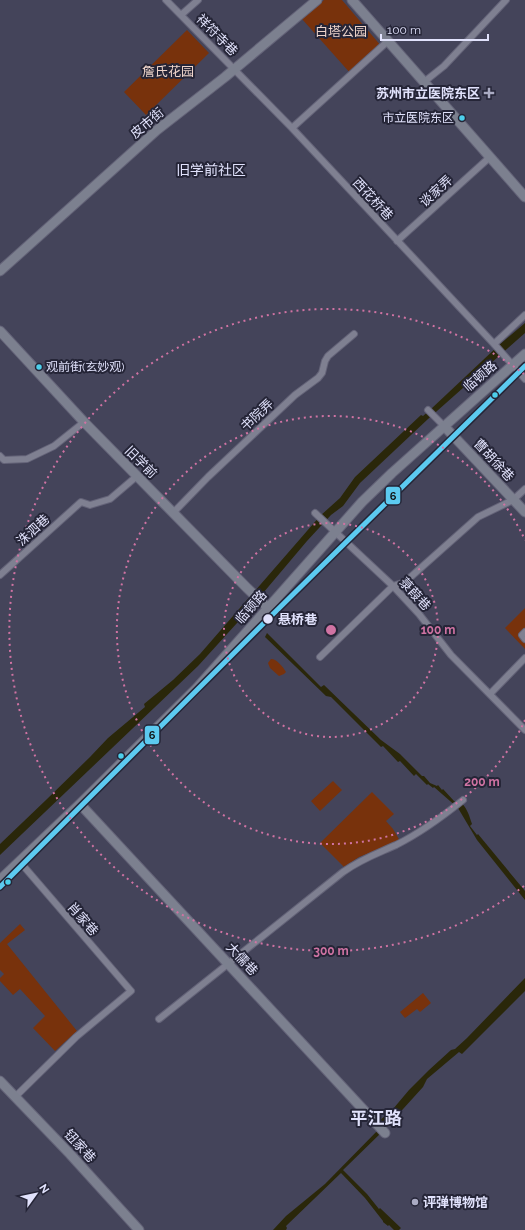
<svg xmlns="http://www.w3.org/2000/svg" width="525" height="1230" font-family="Raleway,'Noto Sans SC',sans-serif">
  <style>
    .green { fill: #78320c }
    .water { fill: #2a270a }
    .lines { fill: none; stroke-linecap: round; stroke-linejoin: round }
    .street-casing { stroke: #646378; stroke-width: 8 }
    .secondary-casing { stroke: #646378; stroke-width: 11 }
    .street { stroke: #7f8091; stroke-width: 6 }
    .secondary { stroke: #7c808f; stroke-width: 9 }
    .metro-1-casing { stroke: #252537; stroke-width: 8 }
    .metro-1 { stroke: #5ccaf0; stroke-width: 5 }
    .ring { fill: none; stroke: #d073a3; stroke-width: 2; stroke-dasharray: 2 4 }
    .poi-dot { fill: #aaabc3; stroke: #252537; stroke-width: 1.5 }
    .bus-dot { fill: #4dcfeb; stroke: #252537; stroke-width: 1.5 }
    .stop-dot { fill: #e1e2fc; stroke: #252537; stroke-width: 1.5 }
    .labels { text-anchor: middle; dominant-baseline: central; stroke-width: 4; stroke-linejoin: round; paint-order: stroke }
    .bus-label { font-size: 12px; fill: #e1e2fc; stroke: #252537; text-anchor: end }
    .park-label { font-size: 13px; fill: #eed4ca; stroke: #252537 }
    .street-label { font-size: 13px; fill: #e1e2fc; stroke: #252537 }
    .poi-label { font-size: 13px; font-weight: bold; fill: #e1e2fc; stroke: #252537; text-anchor: end }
    .stop-label { font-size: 13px; font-weight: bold; fill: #e1e2fc; stroke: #252537; text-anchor: start }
    .neighbourhood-label { font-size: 14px; fill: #e1e2fc; stroke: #252537 }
    .district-label { font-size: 17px; font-weight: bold; fill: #e1e2fc; stroke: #252537 }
    .centre { fill: #d073a3; stroke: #252537; stroke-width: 2 }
    .ring-label { font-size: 12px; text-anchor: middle; font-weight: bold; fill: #d073a3; stroke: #252537; stroke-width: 4; stroke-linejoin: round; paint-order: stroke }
    .line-badge { stroke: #252537; stroke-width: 1.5 }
    .pale-badge-label { font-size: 11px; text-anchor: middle; font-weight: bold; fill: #111 }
  </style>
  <rect width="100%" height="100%" fill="#44445a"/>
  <!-- green -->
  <path class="green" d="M324,0H342L382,47L351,74L302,19Z
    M187,30L209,53L146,115L124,92Z
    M525,608V649L505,628Z
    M271,659C277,659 283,667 286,672L284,674L279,676L270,668L268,663Z
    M333,781L342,790L320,811L311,801Z
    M372,792L394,814L386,821L393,829L400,841L359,857L344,867L320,843Z
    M20,924L25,930L7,944L77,1031L55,1051L33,1028L45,1016L20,989L13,995L0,981V978L4,974L0,970V943Z
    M423,993L431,1003L420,1012L417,1009L405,1018L400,1012Z"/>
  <!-- water -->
  <path class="water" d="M525,323V333L428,419L360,483L343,506L331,515L307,541L247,612L198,666L0,855V844L46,800L90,757L108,738L145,707L144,704L173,680L200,654L320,516L340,498L355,477L421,415L423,416L431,409L499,345Z
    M267,633L321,687L324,685L381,740L400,754L422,776H424L430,783L437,786L438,785L442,790L443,789L454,801H459C467,807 469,815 472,824L470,826L477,835L478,834L525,891V900L477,840L458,808L434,787L433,788L428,784L427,785L416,774L414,776L400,761L398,762L383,746L381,747L331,697L326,696L265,637Z
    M525,978V991L462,1054L459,1052L427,1079L423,1087L384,1130L343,1170L367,1194L379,1209L380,1208L401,1228L399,1230H394L389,1225L388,1226L383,1222V1221L365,1198L341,1173L286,1226L287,1228L286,1230H273L286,1216L325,1184L381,1127L378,1122L393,1109L409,1090L429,1070L451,1050L455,1049L467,1038Z"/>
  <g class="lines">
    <!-- street casing -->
    <g class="street-casing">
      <path id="street" d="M166,0L292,128L494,344L525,379
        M181,15L198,0
        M424,82L444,66L506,0
        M292,128L388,41
        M397,241L490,157
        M494,344L525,315
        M428,410L444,426
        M0,456L4,460L27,459L54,446L84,422
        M173,513L208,477L295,395L318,378L322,373L325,361L328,356L354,334
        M315,513L393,586L419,614L451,655L525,730
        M0,575L81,502L90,505L110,499L137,476
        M525,632L522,635L525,639
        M320,657L393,586L405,582L478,517L513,500L525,489
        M490,694L525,658
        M159,1019L343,872C361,859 376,854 396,845C420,833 442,817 463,800
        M15,1097L76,1037L131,991L20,862"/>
    </g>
    <!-- secondary casing -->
    <g class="secondary-casing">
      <path id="secondary" d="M352,0L525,197
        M0,271L157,130L225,77L317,0
        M0,331L84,422L247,588L268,608
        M444,426L525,512
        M80,804L385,1133
        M0,880L80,804L197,688L362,502L392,473L525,354
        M0,1081L70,1154L139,1230"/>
    </g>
    <!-- street -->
    <use href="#street" class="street"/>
    <!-- secondary -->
    <use href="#secondary" class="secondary"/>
    <!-- metro-1 casing -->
    <g class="metro-1-casing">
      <path id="metro-1" d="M0,887L267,620L525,366"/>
    </g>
    <!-- metro-1 -->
    <use href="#metro-1" class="metro-1"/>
  </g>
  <!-- distance rings -->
  <g class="ring">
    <circle cx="331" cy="630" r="107"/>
    <path d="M525 720A214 214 0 1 1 525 540"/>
    <path d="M524 886A321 321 0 1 1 524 374"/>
  </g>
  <!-- markers -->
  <g class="poi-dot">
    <path d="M487 87h4v4h4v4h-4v4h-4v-4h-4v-4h4z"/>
    <circle cx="415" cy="1202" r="4"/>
  </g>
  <g class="bus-dot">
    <circle cx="462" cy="118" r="3.5"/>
    <circle cx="39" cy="367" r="3.5"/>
    <circle cx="495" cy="395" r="3.5"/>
    <circle cx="121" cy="756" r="3.5"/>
    <circle cx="8" cy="882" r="3.5"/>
  </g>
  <circle class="stop-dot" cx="268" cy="619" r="5.5"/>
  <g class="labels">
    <!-- bus labels -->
    <g class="bus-label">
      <text x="454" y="118">市立医院东区</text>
      <text x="46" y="367" text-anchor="start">观前街(玄妙观)</text>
    </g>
    <!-- park labels -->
    <g class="park-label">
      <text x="341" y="31">白塔公园</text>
      <text x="168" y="71">詹氏花园</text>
    </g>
    <!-- street labels -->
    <g class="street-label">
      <text transform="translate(217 35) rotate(45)">祥符寺巷</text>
      <text transform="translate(147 123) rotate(-40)">皮市街</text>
      <text transform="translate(436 191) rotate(-42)">谈家弄</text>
      <text transform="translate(373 199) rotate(47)">西花桥巷</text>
      <text transform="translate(480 376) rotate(-41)">临顿路</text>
      <text transform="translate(257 415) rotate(-43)">书院弄</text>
      <text transform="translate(494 460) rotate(47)">曹胡徐巷</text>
      <text transform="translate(141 462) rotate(45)">旧学前</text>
      <text transform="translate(33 530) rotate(-42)">洙泗巷</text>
      <text transform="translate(415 594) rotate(47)">菉葭巷</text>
      <text transform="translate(251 607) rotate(-49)">临顿路</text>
      <text transform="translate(83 919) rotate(49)">肖家巷</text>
      <text transform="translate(242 959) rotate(47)">大儒巷</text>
      <text transform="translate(80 1146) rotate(47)">钮家巷</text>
    </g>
    <!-- poi labels -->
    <g class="poi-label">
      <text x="480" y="93">苏州市立医院东区</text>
      <text x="423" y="1202" text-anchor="start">评弹博物馆</text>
    </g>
    <!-- stop labels -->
    <g class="stop-label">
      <text x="278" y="619">悬桥巷</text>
    </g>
    <!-- neighbourhood labels -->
    <g class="neighbourhood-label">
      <text x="211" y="170">旧学前社区</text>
    </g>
    <!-- district labels -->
    <g class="district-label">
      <text x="376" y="1118">平江路</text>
    </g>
  </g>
  <circle cx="331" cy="630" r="6" class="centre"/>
  <g class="ring-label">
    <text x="438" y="634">100 m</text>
    <text x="482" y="786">200 m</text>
    <text x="331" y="955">300 m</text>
  </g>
  <g class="line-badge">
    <rect x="385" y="486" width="16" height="19" rx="4" fill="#5ccaf0"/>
    <rect x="144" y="725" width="16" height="20" rx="4" fill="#5ccaf0"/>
  </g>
  <g class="pale-badge-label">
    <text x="393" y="500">6</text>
    <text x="152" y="739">6</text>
  </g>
  <!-- north arrow -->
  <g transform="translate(36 1194) rotate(57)" stroke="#252537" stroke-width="3" paint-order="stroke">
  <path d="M0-3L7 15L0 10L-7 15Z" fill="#e1e2fc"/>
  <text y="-6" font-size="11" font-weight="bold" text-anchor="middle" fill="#e1e2fc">N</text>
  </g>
  <!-- scale -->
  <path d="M381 34v6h107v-6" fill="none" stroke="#e1e2fc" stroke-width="2"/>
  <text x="387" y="34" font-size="12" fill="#e1e2fc" stroke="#252537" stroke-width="3" paint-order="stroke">100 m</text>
</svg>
